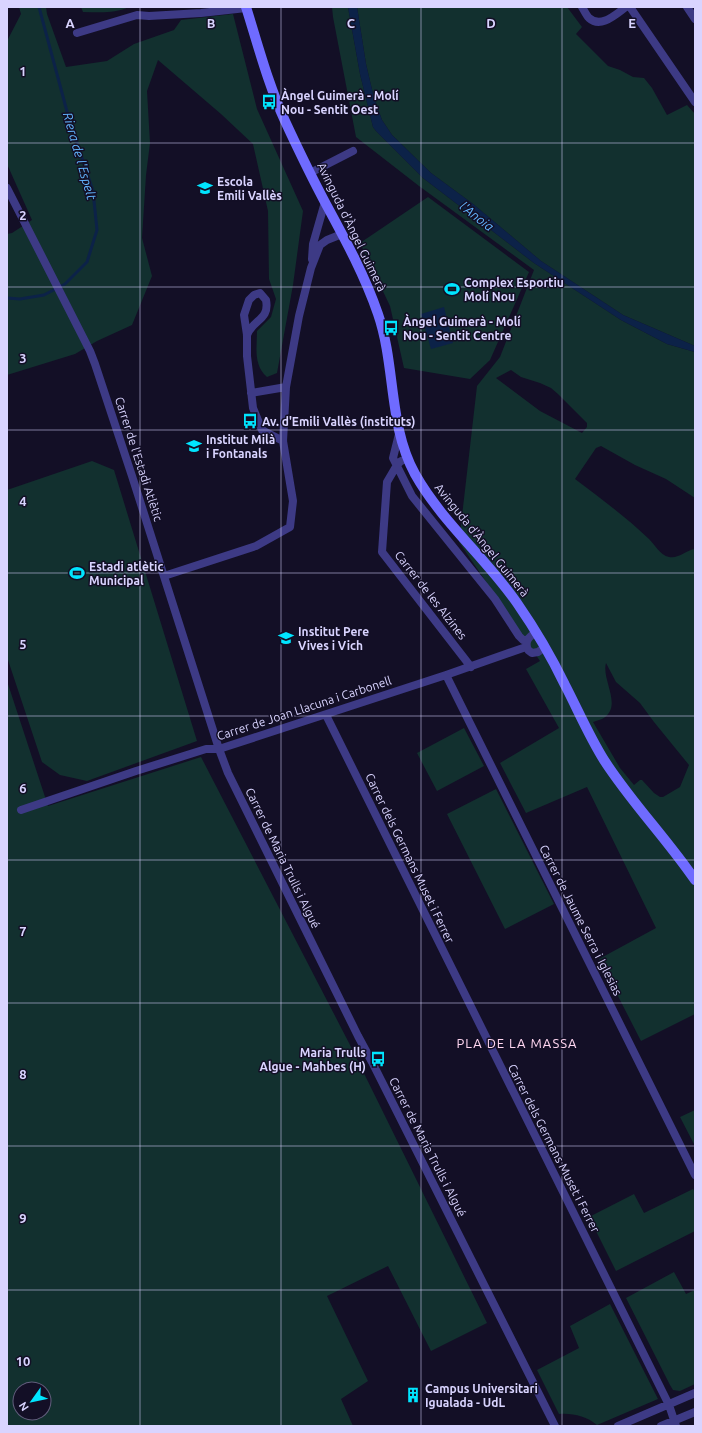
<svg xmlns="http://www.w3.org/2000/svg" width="702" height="1433" font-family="Ubuntu,sans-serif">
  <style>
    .green { fill: #12302f; fill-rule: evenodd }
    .water { fill: #0c2248 }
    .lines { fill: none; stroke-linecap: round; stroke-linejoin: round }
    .stream { stroke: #0c2248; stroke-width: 3 }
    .street { stroke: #3d3a85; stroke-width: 8 }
    .secondary { stroke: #6f6bff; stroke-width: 10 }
    .grid { fill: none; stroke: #d9d4ff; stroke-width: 1; stroke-opacity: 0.55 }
    .labels { text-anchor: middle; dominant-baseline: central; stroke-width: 3; stroke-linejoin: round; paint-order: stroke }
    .poi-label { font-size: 12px; font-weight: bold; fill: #d9d4ff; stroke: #130f26; text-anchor: start }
    .street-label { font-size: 12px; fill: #d9d4ff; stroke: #130f26 }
    .water-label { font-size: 13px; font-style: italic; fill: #62b6ff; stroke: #130f26 }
    .neighbourhood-label { font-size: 13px; letter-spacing: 1px; fill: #ffd6f0; stroke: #130f26 }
    .grid-label { font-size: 13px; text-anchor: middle; font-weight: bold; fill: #d9d4ff; stroke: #130f26; stroke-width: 3; stroke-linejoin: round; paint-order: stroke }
  </style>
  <rect width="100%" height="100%" fill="#130f26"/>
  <!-- green -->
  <path class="green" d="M19,7H46L47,14L66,67L107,61L134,44L174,30L181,20L233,14L257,109L303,211L293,285L277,373L267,377C253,365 257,347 257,331L271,317L276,299L269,279L268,211L253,144L221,114L158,60L147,91L150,143L146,175L142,238L152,276L132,325L97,341L75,354L7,375V234L12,233L32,220L7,164V41L21,14Z
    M81,7H129C114,14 99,12 83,12Z
    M332,7H348L360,74L373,127L376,131L423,178L534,263L621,320L667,344L695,352V498L666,479L635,465L601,446L596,448L575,479C600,498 626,517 649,539C655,545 660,555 669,557C679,559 686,550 695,549V1014L641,1041L599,959L656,928L587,787L526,813L500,763L559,728L526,669L540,661L459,542L477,386L500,357L534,270L419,186L356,137L333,17ZM511,370L521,377L540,383L551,388L558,394L587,423V427L582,433L540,411L496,378ZM606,663L616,682L640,703L654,722L689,765L680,787L663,797H660L654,793L642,780H640L634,785L620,768L593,722C596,721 599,720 602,719C624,707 601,680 606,663Z
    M357,7H567L582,27L576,34L608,66L620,70L633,77L644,78L652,88L667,115L687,105L695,114V346L623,315L541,261L473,204L431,173L392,135L382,120L374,98L366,64Z
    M428,197L529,272L490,360L470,379L404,368L390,306L360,243Z
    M92,461L114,470L197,741L87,781L60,775L42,762L7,657V490Z
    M7,681L48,806L201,757L349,1043L487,1323L431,1351L388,1266L327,1296L368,1381L341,1399L353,1426H7ZM20,1389H44V1413H20Z
    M464,728L484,766L437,791L417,753Z
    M496,789L554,904L505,929L447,814Z
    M695,1110V1146L680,1117Z
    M693,1189L695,1192V1231L616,1271L589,1217L634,1194L644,1213Z
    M674,1272L686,1294L695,1290V1384L680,1391L673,1390L670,1385L626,1298Z
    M610,1304L658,1399L597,1425C586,1416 573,1413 559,1414L537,1370L579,1348L570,1326Z"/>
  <!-- water -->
  <path class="water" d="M348,7H357L366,64L374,98L382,120L392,135L431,173L473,204L541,261L623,315L695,346V352L667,344L621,320L534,263L423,178L376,131L373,127L360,74Z
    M444,307L453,343L431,349L421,314Z"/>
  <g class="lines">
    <!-- stream -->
    <path class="stream" d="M7,298L20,299L44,295L65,284L87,262L97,230L93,191L69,119L39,7"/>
    <!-- street -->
    <path class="street" d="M582,7C584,10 586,15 589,18C601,29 616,14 626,7
      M630,7L695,102
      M687,7L695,19
      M77,33L137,15L149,16L201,13L246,8
      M310,173L353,151
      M7,188L90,351L95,364L132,476L219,749L228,773L358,1036L372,1062L555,1426
      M312,259L313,244L325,202
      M247,335C253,319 270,320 266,300L260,293L254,295L249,300L244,315L247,335V356L253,408L262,430L283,441
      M251,393L286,387
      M399,434L393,458L412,496L495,599L519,636L523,640H527
      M408,459L401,461L397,465L387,482L382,552L471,667
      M164,576L256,546L290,527L293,501L283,441L286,387L299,316L311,268L320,245L327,240L342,234
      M536,632C529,637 524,641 528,650L532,653L538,652L545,647
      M446,675L695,1175
      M326,715L669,1405L676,1426
      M21,810L136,771L206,749H219L446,675L526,647
      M618,1426L695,1393
      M661,1426L695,1412"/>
    <!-- secondary -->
    <path class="secondary" d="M246,7C258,45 268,84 285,121C298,149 312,178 327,206C346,241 365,276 378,314C396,366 388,425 415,474C442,522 486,558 517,603C535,629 551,656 565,685C578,710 589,736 604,760C631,802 667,839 695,880"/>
  </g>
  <!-- grid -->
  <path class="grid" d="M140,7V1426M281,7V1426M421,7V1426M562,7V1426M7,143H695M7,287H695M7,430H695M7,573H695M7,716H695M7,860H695M7,1003H695M7,1146H695M7,1290H695"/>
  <!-- icons -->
  <defs>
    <g id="bus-bare" transform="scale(1.2)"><path d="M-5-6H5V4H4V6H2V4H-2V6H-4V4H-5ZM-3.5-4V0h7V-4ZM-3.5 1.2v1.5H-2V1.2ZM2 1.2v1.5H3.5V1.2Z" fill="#00e5ff" stroke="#130f26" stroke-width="2.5" paint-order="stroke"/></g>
    <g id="school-bare" transform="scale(1.2)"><path d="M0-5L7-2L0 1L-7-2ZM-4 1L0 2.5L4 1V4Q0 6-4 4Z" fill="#00e5ff" stroke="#130f26" stroke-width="2.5" paint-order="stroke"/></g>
    <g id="stadium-bare" transform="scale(1.2)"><path d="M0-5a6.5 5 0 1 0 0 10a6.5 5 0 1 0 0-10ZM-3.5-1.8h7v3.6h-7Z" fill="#00e5ff" stroke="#130f26" stroke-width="2.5" paint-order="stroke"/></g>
    <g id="building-bare" transform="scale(1.2)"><path d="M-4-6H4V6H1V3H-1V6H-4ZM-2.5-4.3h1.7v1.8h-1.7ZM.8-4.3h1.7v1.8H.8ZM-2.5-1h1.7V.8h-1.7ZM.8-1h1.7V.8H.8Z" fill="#00e5ff" stroke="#130f26" stroke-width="2.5" paint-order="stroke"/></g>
  </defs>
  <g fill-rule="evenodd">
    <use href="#bus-bare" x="269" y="102"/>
    <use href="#school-bare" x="205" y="188"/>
    <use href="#stadium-bare" x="452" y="289"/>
    <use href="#bus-bare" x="391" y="328"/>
    <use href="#bus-bare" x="250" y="421"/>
    <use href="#school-bare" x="194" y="446"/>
    <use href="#stadium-bare" x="77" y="573"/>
    <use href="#school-bare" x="286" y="638"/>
    <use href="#bus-bare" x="378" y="1059"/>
    <use href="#building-bare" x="413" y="1395"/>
  </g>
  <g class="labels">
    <!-- poi labels -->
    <g class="poi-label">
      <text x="281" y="95">Àngel Guimerà - Molí<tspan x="281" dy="14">Nou - Sentit Oest</tspan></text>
      <text x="217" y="181">Escola<tspan x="217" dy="14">Emili Vallès</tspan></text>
      <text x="464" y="282">Complex Esportiu<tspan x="464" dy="14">Molí Nou</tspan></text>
      <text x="403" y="321">Àngel Guimerà - Molí<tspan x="403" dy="14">Nou - Sentit Centre</tspan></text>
      <text x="262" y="421">Av. d'Emili Vallès (instituts)</text>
      <text x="206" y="439">Institut Milà<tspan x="206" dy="14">i Fontanals</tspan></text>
      <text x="89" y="566">Estadi atlètic<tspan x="89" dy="14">Municipal</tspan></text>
      <text x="298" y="631">Institut Pere<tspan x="298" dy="14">Vives i Vich</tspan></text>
      <text x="366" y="1052" text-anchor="end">Maria Trulls<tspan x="366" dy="14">Algue - Mahbes (H)</tspan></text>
      <text x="425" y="1388">Campus Universitari<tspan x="425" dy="14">Igualada - UdL</tspan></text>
    </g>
    <!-- street labels -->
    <g class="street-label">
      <text transform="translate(352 227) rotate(64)">Avinguda d'Àngel Guimerà</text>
      <text transform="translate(139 459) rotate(72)">Carrer de l'Estadi Atlètic</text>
      <text transform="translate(482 540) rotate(51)">Avinguda d'Àngel Guimerà</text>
      <text transform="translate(431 595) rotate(52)">Carrer de les Alzines</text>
      <text transform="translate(304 708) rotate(-18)">Carrer de Joan Llacuna i Carbonell</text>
      <text transform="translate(283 858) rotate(64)">Carrer de Maria Trulls i Algué</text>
      <text transform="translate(410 858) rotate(64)">Carrer dels Germans Muset i Ferrer</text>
      <text transform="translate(581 920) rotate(63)">Carrer de Jaume Serra i Iglesias</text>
      <text transform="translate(428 1147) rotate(63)">Carrer de Maria Trulls i Algué</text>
      <text transform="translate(554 1148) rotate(63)">Carrer dels Germans Muset i Ferrer</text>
    </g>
    <!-- water labels -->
    <g class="water-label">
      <text transform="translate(80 156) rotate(74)">Riera de l'Espelt</text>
      <text transform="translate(477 216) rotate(38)">l'Anoia</text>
    </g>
    <!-- neighbourhood labels -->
    <g class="neighbourhood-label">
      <text x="517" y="1043">PLA DE LA MASSA</text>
    </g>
  </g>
  <g class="grid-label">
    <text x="70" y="28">A</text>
    <text x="211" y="28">B</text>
    <text x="351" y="28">C</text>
    <text x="491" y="28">D</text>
    <text x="632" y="28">E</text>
    <text x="23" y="76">1</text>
    <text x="23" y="220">2</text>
    <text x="23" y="363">3</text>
    <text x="23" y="506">4</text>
    <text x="23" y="649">5</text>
    <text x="23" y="793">6</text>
    <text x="23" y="936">7</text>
    <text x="23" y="1079">8</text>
    <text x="23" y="1223">9</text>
    <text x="23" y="1366">10</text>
  </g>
  <!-- border -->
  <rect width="702" height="1433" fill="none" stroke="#d9d4ff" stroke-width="16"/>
  <!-- north arrow -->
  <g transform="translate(32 1401) rotate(237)"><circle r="19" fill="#130f26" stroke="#625e7d"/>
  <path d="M0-3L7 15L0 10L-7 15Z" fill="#00e5ff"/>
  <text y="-6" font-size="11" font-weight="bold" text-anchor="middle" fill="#d9d4ff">N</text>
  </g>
</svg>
